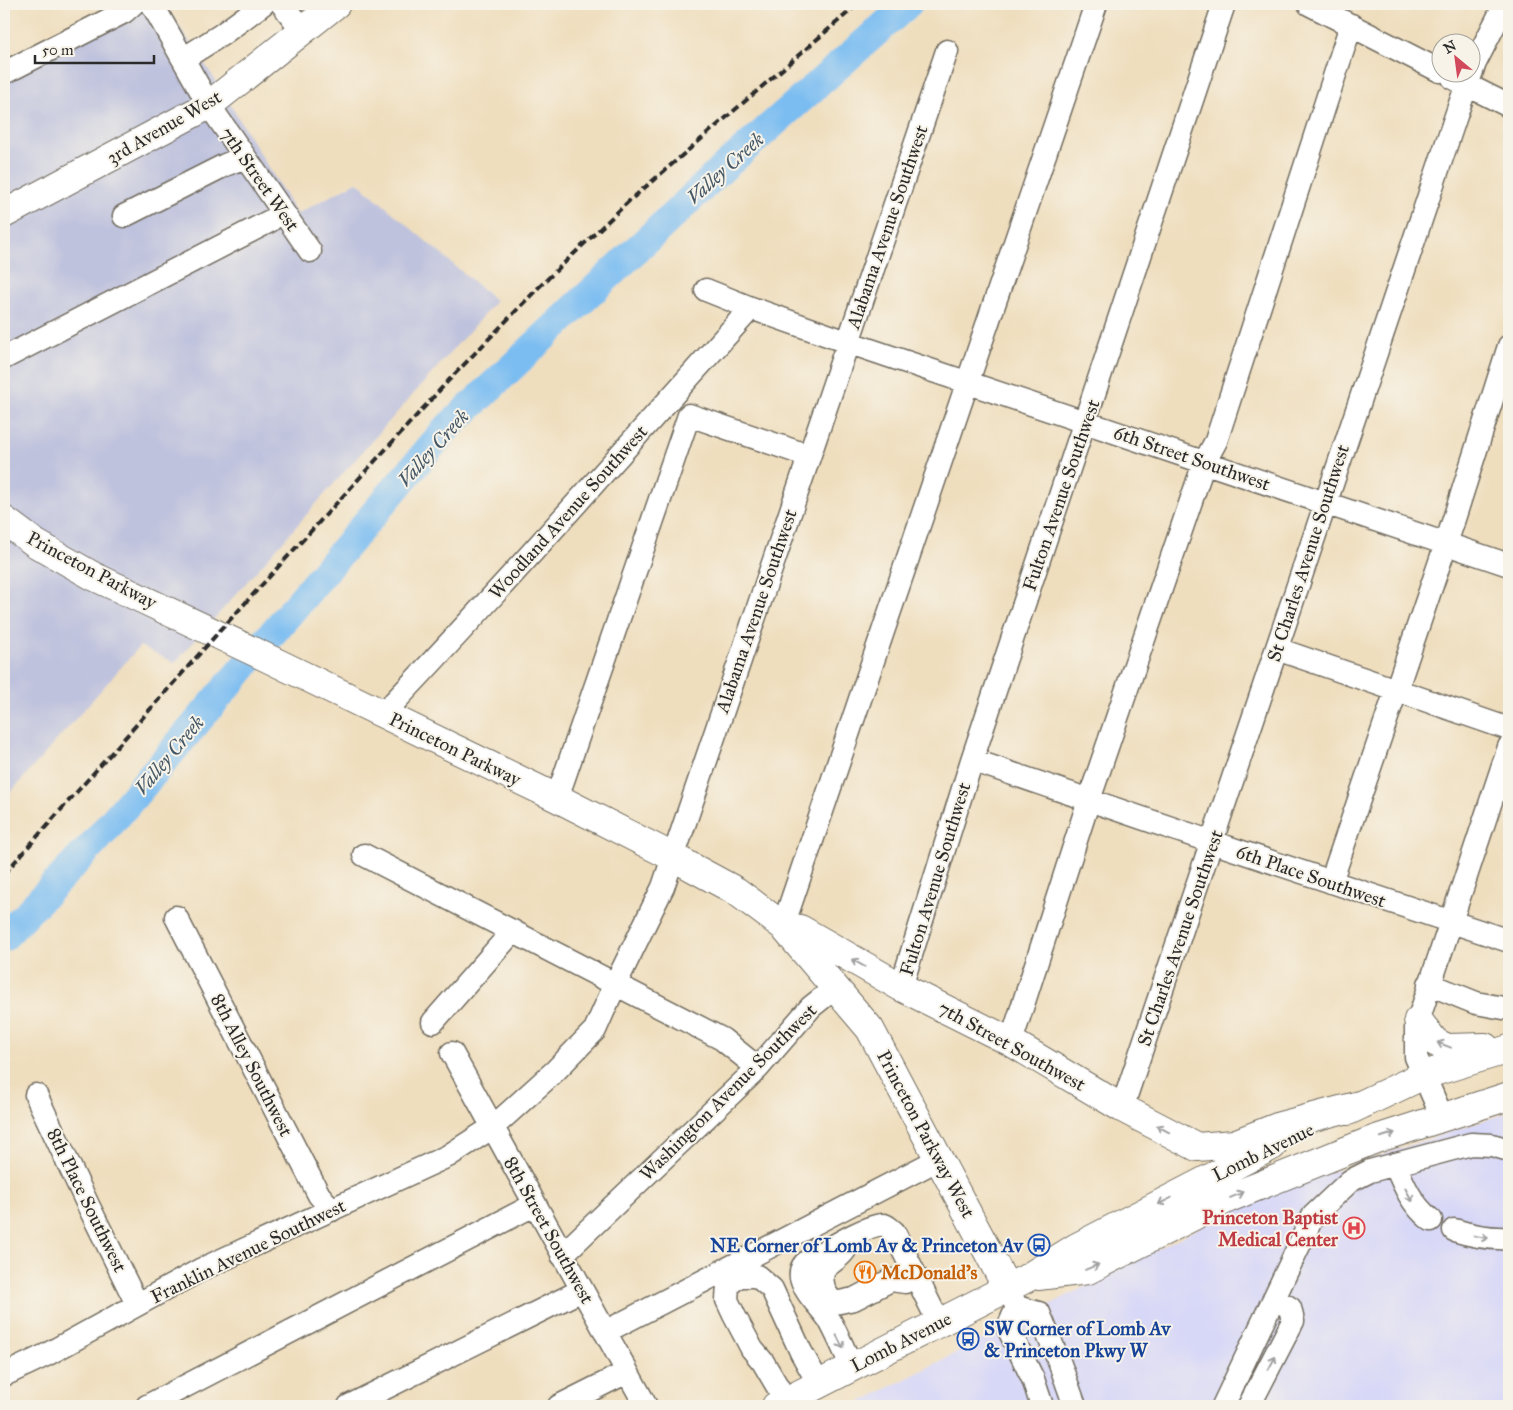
<svg xmlns="http://www.w3.org/2000/svg" width="1513" height="1410" font-family="'IM FELL Great Primer',serif">
  <style>
    .built { fill: #d7d7f8 }
    .industrial { fill: #bfc2dd }
    .lines { fill: none; stroke-linecap: round; stroke-linejoin: round }
    .river { stroke: #7bbdf1; stroke-width: 29 }
    .minor-casing { stroke: #706a5e; stroke-width: 25 }
    .major-casing { stroke: #706a5e; stroke-width: 30 }
    .minor { stroke: #fff; stroke-width: 22 }
    .major { stroke: #fff; stroke-width: 28 }
    .rail { stroke: #2b2b2b; stroke-width: 4; stroke-dasharray: 8 4; stroke-linecap: butt }
    .oneway { stroke: #a0a0a0 }
    .labels { text-anchor: middle; dominant-baseline: central; stroke-width: 4; stroke-linejoin: round; paint-order: stroke }
    .street-label { font-size: 19px; fill: #2b2b2b; stroke: #f7f3e8 }
    .health-label { font-size: 19px; font-weight: bold; fill: #be3a42; stroke: #f7f3e8; text-anchor: end }
    .transit-label { font-size: 19px; font-weight: bold; fill: #164399; stroke: #f7f3e8; text-anchor: end }
    .food-label { font-size: 19px; font-weight: bold; fill: #c56008; stroke: #f7f3e8; text-anchor: start }
    .water-label { font-size: 20px; font-style: italic; fill: #435766; stroke: #f7f3e8 }
  </style>
  <rect width="100%" height="100%" fill="#f7f3e8"/>
  <filter id="ink" filterUnits="userSpaceOnUse"><feTurbulence type="fractalNoise" baseFrequency=".02" numOctaves="2"/><feDisplacementMap in="SourceGraphic" scale="10" xChannelSelector="R" yChannelSelector="G"/><feConvolveMatrix kernelMatrix="1 2 1 2 8 2 1 2 1" color-interpolation-filters="sRGB"/></filter>
  <filter id="wash" filterUnits="userSpaceOnUse"><feTurbulence type="fractalNoise" baseFrequency=".0096" numOctaves="4" result="noise"/><feDisplacementMap in="SourceGraphic" scale="20" xChannelSelector="R" yChannelSelector="G"/><feGaussianBlur stdDeviation="1.12" result="paint"/><feColorMatrix in="noise" values="0 0 0 0 0 0 0 0 0 0 0 0 0 0 0 0 0 1.4 0 .05"/><feComposite in="paint" operator="in"/></filter>
  <g filter="url(#wash)">
    <rect width="100%" height="100%" fill="#efdebe"/>
    <!-- built -->
    <path class="built" d="M1509,1112V1406H853L1263,1195Z"/>
    <!-- industrial -->
    <path class="industrial" d="M133,4H164L212,75L297,214L357,182L496,301L175,663L140,646L4,800V72Z"/>
    <g class="lines">
      <!-- river -->
      <path class="river" d="M4,937L96,841L445,430L721,170L908,4"/>
    </g>
  </g>
  <g filter="url(#ink)">
    <g class="lines">
      <!-- minor casing -->
      <g class="minor-casing">
        <path id="minor" d="M152,4L209,105L310,251
          M282,4L303,31
          M1309,4L1440,71
          M183,59L221,35L263,4
          M4,73L124,12L133,4
          M1453,78L1509,106
          M124,216L225,165L245,157
          M706,290L751,308L847,342L1509,565
          M4,358L270,221
          M1277,649L1509,729
          M383,714C509,581 629,444 751,308
          M972,760L1212,842L1509,941
          M557,798L689,415L809,456
          M364,855L722,1039L758,1068
          M1331,882L1446,544L1509,346
          M176,917L319,1195L332,1210
          M783,926L1096,4
          M1429,984L1476,1003L1509,1009
          M901,987L972,760L1224,4
          M433,1022L513,931
          M1011,1042L1089,800L1204,463L1216,441L1351,25
          M452,1053L646,1406
          M36,1095L88,1205L137,1304
          M1122,1108C1236,772 1347,436 1461,101L1475,63L1505,4
          M1442,1117L1416,1057V1027L1509,747
          M1395,1164C1404,1186 1412,1205 1431,1220
          M1454,1230C1473,1236 1489,1239 1509,1238
          M845,1250C834,1266 817,1263 824,1288C827,1296 829,1298 835,1303L854,1299L891,1280L905,1282
          M562,1255L758,1068L811,1007L836,987
          M1007,1288L1017,1307L1039,1313L1060,1364L1075,1406
          M1017,1307L1008,1328L1033,1379L1042,1406
          M605,1332L939,1159
          M852,1367C845,1352 838,1336 830,1321C821,1307 805,1294 801,1278C800,1270 802,1265 808,1261C822,1253 871,1222 884,1225C888,1226 891,1230 894,1232L939,1323
          M4,1375L46,1355L202,1269L448,1156L493,1127L555,1071L595,1030L615,985L663,887L947,51
          M786,1401L763,1362L752,1349L734,1315L727,1300L728,1285L739,1276H757L772,1289L801,1352L819,1384
          M147,1406L534,1205
          M349,1406L582,1290
          M559,1406L627,1372
          M1223,1406L1313,1216L1350,1181L1370,1171L1471,1144L1492,1145L1509,1150
          M1249,1406L1293,1321L1290,1308L1274,1298"/>
      </g>
      <!-- major casing -->
      <g class="major-casing">
        <path id="major" d="M4,214L209,105L336,4
          M4,520L35,543L93,576L259,654L557,798L673,857L736,891L783,926L800,929L901,987L1011,1042L1122,1108L1197,1147L1234,1144L1280,1126L1363,1104
          M787,931L870,1029L1007,1288
          M1418,1020L1435,1042L1447,1048L1485,1047
          M1348,1111L1424,1075L1509,1049
          M1038,1276L1088,1270L1229,1198L1373,1140L1509,1096
          M776,1406L1027,1278L1077,1247L1272,1146"/>
      </g>
      <!-- minor -->
      <use href="#minor" class="minor"/>
      <!-- major -->
      <use href="#major" class="major"/>
      <!-- rail -->
      <path class="rail" d="M4,874L217,634L449,380L538,288L628,202L858,4"/>
    </g>
    <!-- one-way arrows -->
    <defs><path id="oneway-shaft" d="M-6 0H5M1.5-3L5.5 0L1.5 3" fill="none" stroke-width="1.6" stroke-linecap="round" stroke-linejoin="round" transform="scale(1.25)"/></defs>
    <g class="oneway">
      <use href="#oneway-shaft" transform="translate(858 963) rotate(-151)"/>
      <use href="#oneway-shaft" transform="translate(1444 1045) rotate(-159)"/>
      <use href="#oneway-shaft" transform="translate(1163 1129) rotate(-152)"/>
      <use href="#oneway-shaft" transform="translate(1388 1135) rotate(-18)"/>
      <use href="#oneway-shaft" transform="translate(1237 1195) rotate(-22)"/>
      <use href="#oneway-shaft" transform="translate(1409 1195) rotate(61)"/>
      <use href="#oneway-shaft" transform="translate(1165 1201) rotate(153)"/>
      <use href="#oneway-shaft" transform="translate(1481 1237) rotate(9)"/>
      <use href="#oneway-shaft" transform="translate(1092 1267) rotate(-22)"/>
      <use href="#oneway-shaft" transform="translate(840 1342) rotate(63)"/>
      <use href="#oneway-shaft" transform="translate(1272 1363) rotate(-62)"/>
    </g>
  </g>
  <!-- icons -->
  <defs>
    <g id="hospital-ring" transform="scale(1.125)"><circle r="9.5" fill="#f7f3e8" stroke="#e0444e" stroke-width="1.5"/><path d="M-5-5h3v3.5h4V-5h3V5h-3V1.5h-4V5h-3Z" fill="#e0444e"/></g>
    <g id="bus-ring" transform="scale(1.125)"><circle r="9.5" fill="#f7f3e8" stroke="#1a4fb4" stroke-width="1.5"/><path d="M-5-6H5V4H4V6H2V4H-2V6H-4V4H-5ZM-3.5-4V0h7V-4ZM-3.5 1.2v1.5H-2V1.2ZM2 1.2v1.5H3.5V1.2Z" fill="#1a4fb4"/></g>
    <g id="restaurant-ring" transform="scale(1.125)"><circle r="9.5" fill="#f7f3e8" stroke="#e8710a" stroke-width="1.5"/><path d="M-5-6h1v4h1v-4h1v4h1v-4h1v5L-1.5 .5V6h-2V.5L-5-1ZM5-6V6H3V1.5H1.5Q1.5-4 5-6Z" fill="#e8710a"/></g>
  </defs>
  <g fill-rule="evenodd">
    <use href="#hospital-ring" x="1354" y="1228"/>
    <use href="#bus-ring" x="1039" y="1245"/>
    <use href="#restaurant-ring" x="865" y="1272"/>
    <use href="#bus-ring" x="968" y="1339"/>
  </g>
  <g class="labels">
    <!-- street labels -->
    <g class="street-label">
      <text transform="translate(164 127) rotate(-30)">3rd Avenue West</text>
      <text transform="translate(260 179) rotate(55)">7th Street West</text>
      <text transform="translate(887 227) rotate(-71)">Alabama Avenue Southwest</text>
      <text transform="translate(1192 458) rotate(19)">6th Street Southwest</text>
      <text transform="translate(1061 495) rotate(-71)">Fulton Avenue Southwest</text>
      <text transform="translate(568 512) rotate(-48)">Woodland Avenue Southwest</text>
      <text transform="translate(1308 553) rotate(-72)">St Charles Avenue Southwest</text>
      <text transform="translate(92 570) rotate(28)">Princeton Parkway</text>
      <text transform="translate(756 611) rotate(-71)">Alabama Avenue Southwest</text>
      <text transform="translate(455 749) rotate(26)">Princeton Parkway</text>
      <text transform="translate(1311 876) rotate(19)">6th Place Southwest</text>
      <text transform="translate(935 879) rotate(-73)">Fulton Avenue Southwest</text>
      <text transform="translate(1180 938) rotate(-71)">St Charles Avenue Southwest</text>
      <text transform="translate(1012 1046) rotate(29)">7th Street Southwest</text>
      <text transform="translate(252 1065) rotate(63)">8th Alley Southwest</text>
      <text transform="translate(728 1092) rotate(-45)">Washington Avenue Southwest</text>
      <text transform="translate(926 1134) rotate(62)">Princeton Parkway West</text>
      <text transform="translate(1263 1152) rotate(-26)">Lomb Avenue</text>
      <text transform="translate(87 1200) rotate(64)">8th Place Southwest</text>
      <text transform="translate(549 1230) rotate(61)">8th Street Southwest</text>
      <text transform="translate(248 1251) rotate(-26)">Franklin Avenue Southwest</text>
      <text transform="translate(901 1342) rotate(-27)">Lomb Avenue</text>
    </g>
    <!-- health labels -->
    <g class="health-label">
      <text x="1338" y="1217">Princeton Baptist<tspan x="1338" dy="22">Medical Center</tspan></text>
    </g>
    <!-- transit labels -->
    <g class="transit-label">
      <text x="1023" y="1245">NE Corner of Lomb Av &amp; Princeton Av</text>
      <text x="984" y="1328" text-anchor="start">SW Corner of Lomb Av<tspan x="984" dy="22">&amp; Princeton Pkwy W</tspan></text>
    </g>
    <!-- food labels -->
    <g class="food-label">
      <text x="881" y="1272">McDonald's</text>
    </g>
    <!-- water labels -->
    <g class="water-label">
      <text transform="translate(725 168) rotate(-42)">Valley Creek</text>
      <text transform="translate(433 448) rotate(-48)">Valley Creek</text>
      <text transform="translate(169 755) rotate(-50)">Valley Creek</text>
    </g>
  </g>
  <!-- margin -->
  <rect width="1513" height="1410" fill="none" stroke="#f7f3e8" stroke-width="20"/>
  <!-- north arrow -->
  <g transform="translate(1456 58) rotate(331)"><circle r="24" fill="#f7f3e8" stroke="#a5a39c"/>
  <path d="M0-4L9 19L0 12L-9 19Z" fill="#d1495b"/>
  <text y="-8" font-size="14" font-weight="bold" text-anchor="middle" fill="#2b2b2b">N</text>
  </g>
  <!-- scale -->
  <path d="M35 55v8h119v-8" fill="none" stroke="#2b2b2b" stroke-width="2.5"/>
  <text x="42" y="55" font-size="15" fill="#2b2b2b" stroke="#f7f3e8" stroke-width="4" paint-order="stroke">50 m</text>
</svg>
